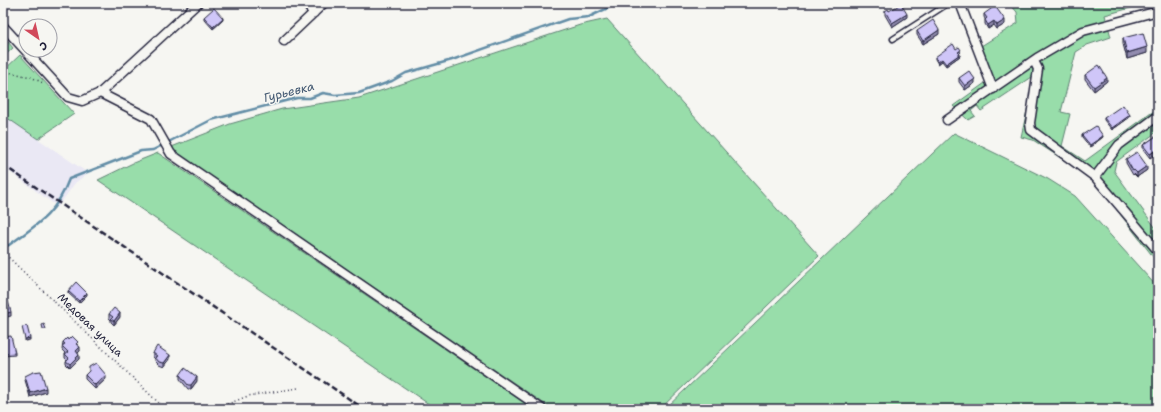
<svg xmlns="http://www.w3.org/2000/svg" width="1161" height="412" font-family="'Shantell Sans',sans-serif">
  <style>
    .built { fill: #eae8f4 }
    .green { fill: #98ddaa; stroke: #5d8072 }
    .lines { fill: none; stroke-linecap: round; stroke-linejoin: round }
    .stream { stroke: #628da6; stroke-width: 2.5 }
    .service-casing { stroke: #22223b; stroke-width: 7 }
    .minor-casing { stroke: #22223b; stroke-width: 11 }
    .path { stroke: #22223b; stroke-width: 1.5; stroke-dasharray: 1 3; stroke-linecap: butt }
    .service { stroke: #f6f6f2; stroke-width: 4 }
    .minor { stroke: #f6f6f2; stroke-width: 8 }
    .rail { stroke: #22223b; stroke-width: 2.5; stroke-dasharray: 6 3; stroke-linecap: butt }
    .wall { fill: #b2aad5; stroke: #22223b }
    .shaded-wall { fill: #918bae; stroke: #22223b }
    .building { fill: #cfc6f8; stroke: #22223b }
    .labels { text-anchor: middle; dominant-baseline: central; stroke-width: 3; stroke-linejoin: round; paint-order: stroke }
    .street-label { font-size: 11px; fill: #22223b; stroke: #f6f6f2 }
    .water-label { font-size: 12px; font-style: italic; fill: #425871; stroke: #f6f6f2 }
  </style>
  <rect width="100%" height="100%" fill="#f6f6f2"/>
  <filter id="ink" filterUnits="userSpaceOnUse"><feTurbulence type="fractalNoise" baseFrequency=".025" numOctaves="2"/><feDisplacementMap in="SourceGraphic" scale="8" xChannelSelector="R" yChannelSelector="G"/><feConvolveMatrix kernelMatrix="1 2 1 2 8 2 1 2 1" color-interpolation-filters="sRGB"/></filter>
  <g filter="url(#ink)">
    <!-- built -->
    <path class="built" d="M3,115L88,173L75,183L58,207L3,167Z"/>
    <!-- green -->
    <path class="green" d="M1009,3H1149L1105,15L1111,37L1087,45L1076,52L1061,112L1070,114L1062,146L1085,161L1158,108V131L1116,162L1114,171L1158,231V263L1093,179L1033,140L1021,137L1035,75L981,111L977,106L971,111L975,116L968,120L953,106L992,78L981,46L1018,23L1017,12Z
      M607,19L819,256L660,409H552L169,148L230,124L282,109L359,98L580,25Z
      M3,36L13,48L3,57Z
      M20,55L74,114L38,139L3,115V71Z
      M954,133L1048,179L1075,196L1158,288V409H665Z
      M158,153L533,409H436L98,180L133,163Z"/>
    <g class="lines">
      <!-- stream -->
      <path class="stream" d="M3,247L9,245C38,224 56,214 69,179L141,151L153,150L211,120L297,98H310L323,93L335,95L359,93L392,81L406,73L452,60L568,19L589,17L614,5L626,3"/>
      <!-- service casing -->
      <g class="service-casing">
        <path id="service" d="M893,39L949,3"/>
      </g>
      <!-- minor casing -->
      <g class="minor-casing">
        <path id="minor" d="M305,3L314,13
          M960,3L993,89
          M3,26L68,97L82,101L100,93L198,3
          M284,41L324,3
          M1034,61L1038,69L1030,123L1031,130L1095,177L1158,251
          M100,93L151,119L171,154L542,409
          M947,120L1037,58L1083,31L1158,11
          M1095,177L1119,145L1158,116"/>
      </g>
      <!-- path -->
      <path class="path" d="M3,71L31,77L43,83
        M3,252L165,409
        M221,409L223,406L248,396L298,388"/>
      <!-- service -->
      <use href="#service" class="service"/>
      <!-- minor -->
      <use href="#minor" class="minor"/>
      <!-- rail -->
      <path class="rail" d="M3,165L364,409"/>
    </g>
    <!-- wall -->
    <path class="wall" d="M62,3H68L66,5H64Z
      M227,3H236L231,7Z
      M885,11H889L907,17L892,27L885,15Z
      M984,14L1005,24L997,29L994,25L988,29L985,24V19L984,17Z
      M204,17L223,20L213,29L204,19Z
      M917,31L939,34L923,44L917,35Z
      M1123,38L1147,53L1127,59L1123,44Z
      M956,49L961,52L959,54L960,56L946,66L942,61L938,64L935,59V57Z
      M1085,75L1107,81L1094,91L1085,79Z
      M959,78L975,83L965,90L959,82Z
      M1130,117L1112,130L1104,120V118Z
      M1082,135L1103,137L1090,147L1082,137Z
      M1158,135L1150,158L1143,149V145Z
      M1126,159L1147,170L1137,177L1134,174L1133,175L1126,163Z
      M68,291L87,295L79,303L68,293Z
      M109,314L120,317L114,325L111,322V320L109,318Z
      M3,337L15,353V355L3,356Z
      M68,340L78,345L80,351L78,353L79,359L70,368L66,364V361L67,360L65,358V354H66L62,350L63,342Z
      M153,353L170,359L164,367L159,365L155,361V359L153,357Z
      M85,375L106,379L95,389L85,379Z
      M180,375L197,381L191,389H188L180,379Z
      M25,376L46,392L30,397L25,380Z"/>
    <!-- shaded-wall -->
    <path class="shaded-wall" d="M234,3H236L231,7V5Z
      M907,14V17L892,27V23Z
      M223,18V20L213,29V27Z
      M1005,20V24L997,29V25Z
      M994,21V25L988,29V25Z
      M939,30V34L923,44V41Z
      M1147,47V53L1127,59V53Z
      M960,54V56L946,66V64Z
      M942,59V61L938,64V62Z
      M1107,78V81L1094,91V87Z
      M975,79V83L965,90V86Z
      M1130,115V117L1112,130V128Z
      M1103,136V137L1090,147V145Z
      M1158,149V153L1150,158V154Z
      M1147,166V170L1137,177V173Z
      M87,293V295L79,303V301Z
      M11,312V316L3,318V314Z
      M120,313V317L114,325V321Z
      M30,338V340L25,341V339Z
      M80,347V351L76,355V351Z
      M79,355V359L70,368V364Z
      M170,355V359L164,367V363Z
      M106,375V379L95,389V385Z
      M197,377V381L191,389V385Z
      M46,388V392L30,397V393Z"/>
    <!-- building -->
    <path class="building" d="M229,3H234L231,5Z
      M901,4L907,14L892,23L885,11L888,9L889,11Z
      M995,6L1005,20L997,25L994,21L988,25L985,20L987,18L984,14Z
      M214,8L223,18L213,27L204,17Z
      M933,20L939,30L923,41L917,31Z
      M1143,33L1147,47L1127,53L1123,38Z
      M953,44L956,49L959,47L961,50L958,52L960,54L946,64L942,59L938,62L935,57Z
      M1099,65L1107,78L1094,87L1085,75Z
      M969,71L975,79L965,86L959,78Z
      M1123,105L1130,115L1112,128L1104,118Z
      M1096,126L1103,136L1090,145L1082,135Z
      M1158,135V149L1150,154L1143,145Z
      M1137,152L1147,166L1137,173L1134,170L1133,171L1126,159Z
      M76,282L87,293L79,301L68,291Z
      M8,301L11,312L3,314V302Z
      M114,308L120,313L114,321L111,319L113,317L109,314Z
      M44,324L46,329H43L42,325Z
      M27,326L30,338L25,339L22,327Z
      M11,336L15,353L3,354V337Z
      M72,336L78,342L76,344L80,347L76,351L79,355L70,364L66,361L69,358L65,354L68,352L62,346L65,344L63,342L67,338L68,340Z
      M157,346L170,355L164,363L159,362L155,357L157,356L153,353Z
      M96,363L106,375L95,385L85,375L89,371V367Z
      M185,368L197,377L191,385H188L180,375Z
      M41,371L46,388L30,393L25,376L33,372Z
      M137,406L138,409H128Z"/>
  </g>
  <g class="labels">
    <!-- street labels -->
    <g class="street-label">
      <text transform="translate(90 325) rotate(44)">Медовая улица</text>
    </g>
    <!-- water labels -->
    <g class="water-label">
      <text transform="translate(289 92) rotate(-14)">Гурьевка</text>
    </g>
  </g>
  <!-- margin -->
  <rect width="1161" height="412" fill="none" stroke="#f6f6f2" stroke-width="16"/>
  <rect x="8" y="8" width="1145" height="396" fill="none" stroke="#22223b" stroke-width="1.5" filter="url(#ink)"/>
  <!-- north arrow -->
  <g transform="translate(38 38) rotate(146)"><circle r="19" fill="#f6f6f2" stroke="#a1a1a9"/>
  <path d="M0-3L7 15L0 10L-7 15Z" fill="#d1495b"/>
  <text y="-6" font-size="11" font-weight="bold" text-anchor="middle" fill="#22223b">С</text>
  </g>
</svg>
